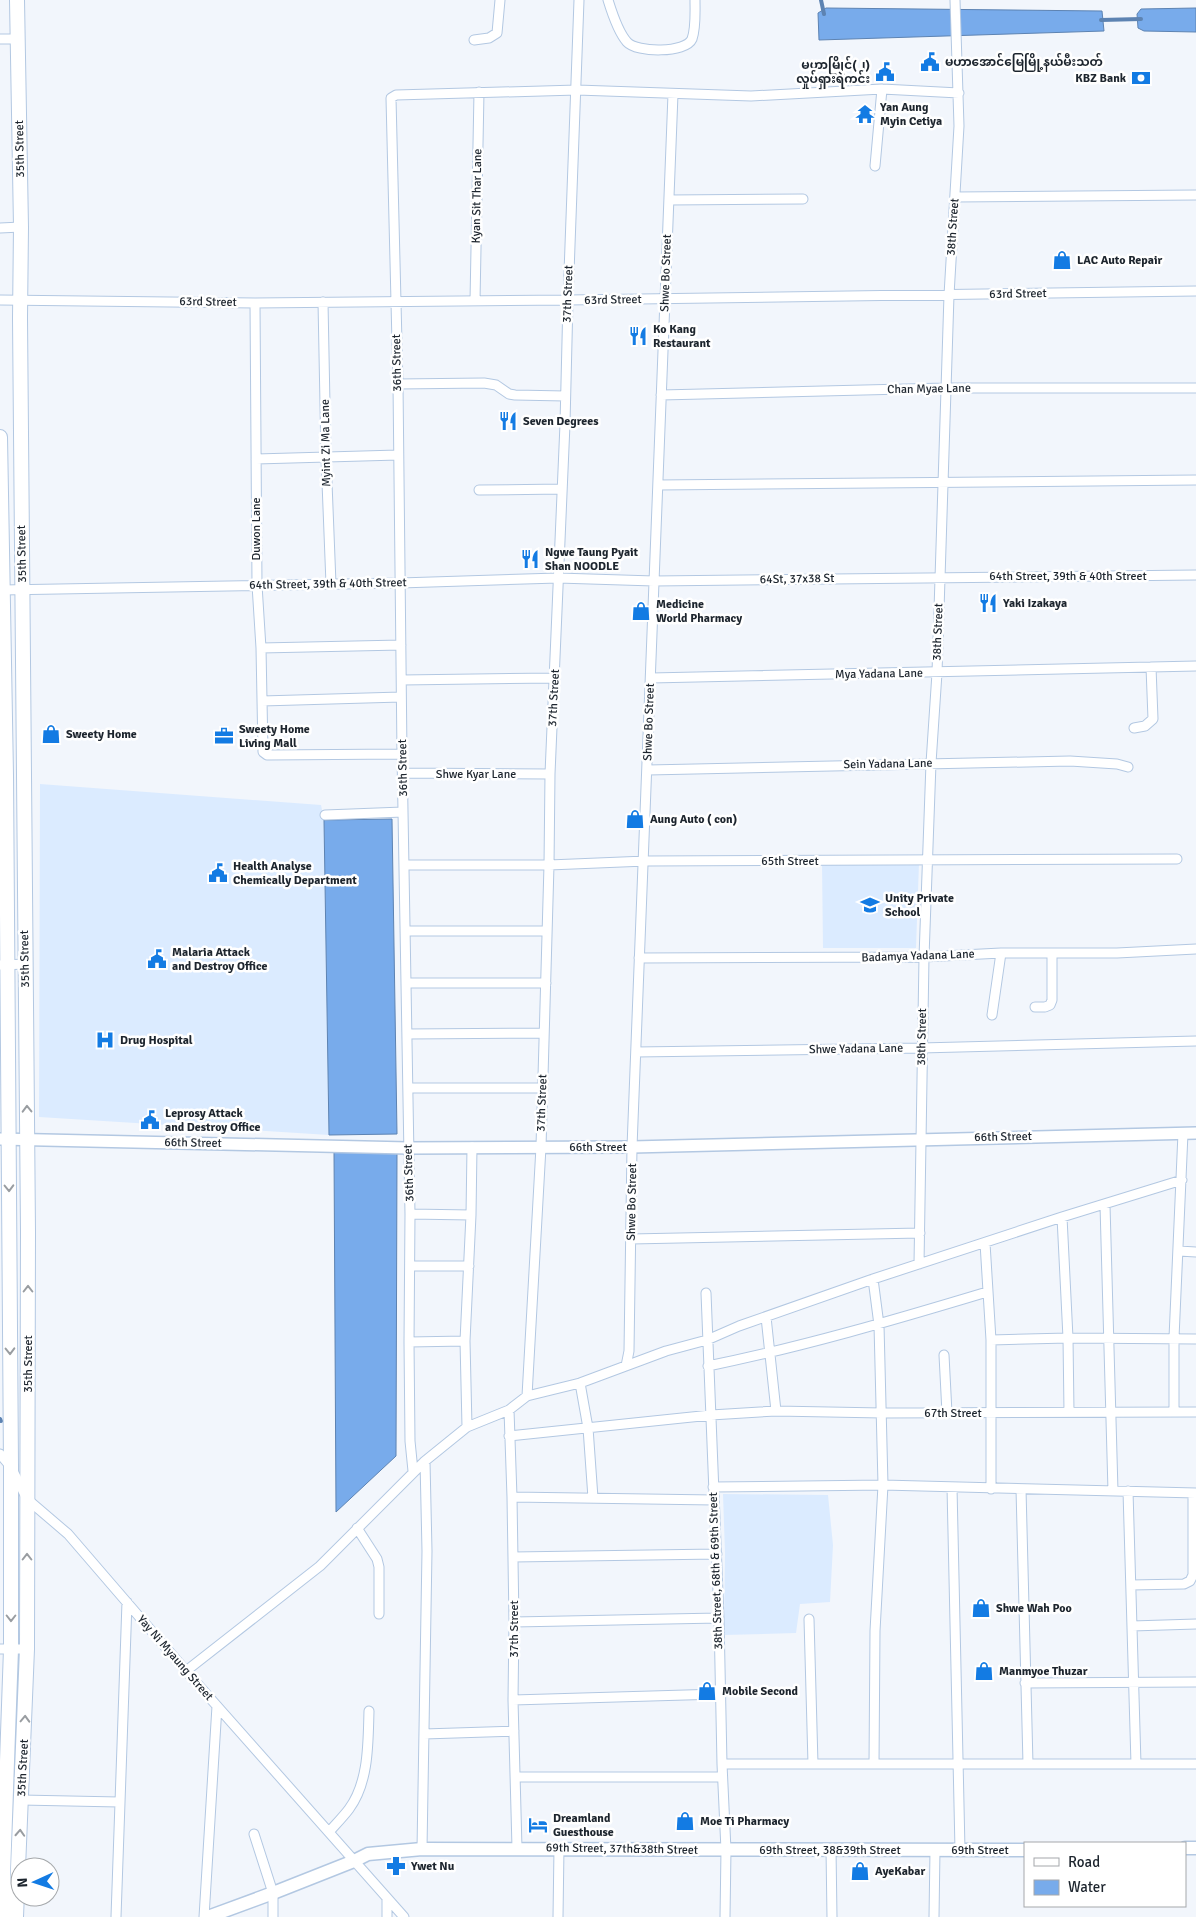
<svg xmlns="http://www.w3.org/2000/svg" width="1196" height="1917" font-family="Signika,'Noto Sans Myanmar',sans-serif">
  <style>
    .built { fill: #dbebff }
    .water { fill: #78abeb; stroke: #5d83b2 }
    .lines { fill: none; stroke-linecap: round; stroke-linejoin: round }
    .stream { stroke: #5d83b2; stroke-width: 4 }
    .minor-casing { stroke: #b3c8e2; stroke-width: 11 }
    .tertiary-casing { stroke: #b3c8e2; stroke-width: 14 }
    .secondary-casing { stroke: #b3c8e2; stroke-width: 15 }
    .primary-casing { stroke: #b3c8e2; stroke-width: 16 }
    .minor { stroke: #fff; stroke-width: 9 }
    .tertiary { stroke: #fff; stroke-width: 11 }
    .secondary { stroke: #fff; stroke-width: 12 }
    .primary { stroke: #fff; stroke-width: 14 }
    .oneway { stroke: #999da1 }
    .labels { text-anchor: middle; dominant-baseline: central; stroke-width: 5; stroke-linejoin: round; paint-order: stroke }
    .poi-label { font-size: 12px; font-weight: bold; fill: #1d252e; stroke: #fff; text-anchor: start }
    .street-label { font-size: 12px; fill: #1d252e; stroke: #fff }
  </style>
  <rect width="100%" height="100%" fill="#f2f6fc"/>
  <!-- built -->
  <path class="built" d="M40,784L321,805L324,820L329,1135L39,1117Z
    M822,863H919L916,948H823Z
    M723,1494L828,1495L833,1545L830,1602L800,1604L796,1633L724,1635L725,1553Z"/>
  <!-- water -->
  <path class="water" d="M826,8L1102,11L1104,31L819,40L818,13Z
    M1196,8V32L1144,31L1138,28L1137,14L1141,9Z
    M392,819L397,1134L329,1135L324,820Z
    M334,1151H397L396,1456L336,1512Z"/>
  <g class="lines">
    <!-- stream -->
    <path class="stream" d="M821,0L824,14
      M1101,20L1141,19
      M0,1419L1,1421"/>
    <!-- minor casing -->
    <g class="minor-casing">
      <path id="minor" d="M608,0C612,13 618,32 627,42C637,53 686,53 692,39C696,28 695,12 695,0
        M0,39H18
        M474,40L489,38L497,33L500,0
        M875,166L882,89
        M955,197L1196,195
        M669,200L803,199
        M0,228L21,227
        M0,300L255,303L568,300L1196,291
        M475,301L479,92
        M323,302L326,457L331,584
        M255,303L257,585L261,648L263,752L267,755L402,754
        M398,384L484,383L496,385L509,394L515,395L565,396
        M661,395L945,388H1196
        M256,459L398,455
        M658,485L1196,480
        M479,490L562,489
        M2,590L400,583L558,578L654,581L1196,575
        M261,648L401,645
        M651,678L1196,666
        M402,680L555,678
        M262,701L401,697
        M1134,728L1145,726L1153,719L1151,667
        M648,770L1070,761L1117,764L1128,767
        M403,773L550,774
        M325,815L403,812
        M404,865H549L646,861L1177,859
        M405,931H547
        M639,958L924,957L1001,953H1117L1196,949
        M0,965L26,964
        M406,983H546
        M1035,1007H1045L1050,1005L1052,1000V953
        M992,1015L1001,953
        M407,1034L544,1033
        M636,1052L921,1048L1196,1041
        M408,1088H543
        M1105,1205L1113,1491
        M410,1214L471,1215
        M1062,1217L1068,1338L1069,1412
        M631,1239L920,1233
        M985,1243L991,1340V1489
        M1179,1251L1196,1252
        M919,1264L924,957L931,763L937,673L949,295L959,126L955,0
        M411,1266H469
        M873,1279L879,1325L883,1485L875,1631L874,1764
        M706,1293L719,1618L722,1764L726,1850L725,1917
        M766,1317L776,1411
        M991,1340L1068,1338L1196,1339
        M409,1342L465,1341
        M944,1355L947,1413
        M626,1366L629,1351L632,1147L673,94
        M708,1366C802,1347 894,1320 987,1292
        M580,1383L588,1428L593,1498
        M527,1396L541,1147L549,865L550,774L565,424L568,300L579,0
        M509,1410L512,1497L514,1622L513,1700L517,1848
        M1174,1412V1338L1183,1133
        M467,1427L465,1341L471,1215L472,1147
        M509,1436L711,1415L776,1411L882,1413L1196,1412
        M0,1454L11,1467L27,1499L68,1534L186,1671L404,1917
        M413,1471L410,1441L409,1342L410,1214L402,754L398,384L391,98L396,95L577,90L751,96L882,89L959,93
        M713,1487L883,1485L1196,1493
        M952,1487L960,1850
        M1021,1489L1028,1764
        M1128,1491L1136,1764
        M512,1497L714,1500
        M357,1528L377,1559L379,1567V1614
        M513,1557L717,1554
        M1131,1585L1184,1584L1190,1581L1193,1575V1493
        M809,1619L813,1764
        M514,1622L719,1618
        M1132,1626L1196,1624
        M0,1649H27
        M186,1671L320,1566L425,1461L467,1427L509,1410L527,1396L580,1383L666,1351L707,1340L739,1326L873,1279L1062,1217L1182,1180
        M1025,1683L1196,1682
        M513,1700L720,1694
        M424,1734L514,1731
        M722,1764H1196
        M516,1777H722
        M21,1800L119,1802
        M329,1832C335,1825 343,1817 349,1809C369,1782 368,1743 369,1711
        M254,1834L273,1893V1917
        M422,1849L427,1551L425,1461
        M831,1849L832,1917
        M116,1917L127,1602
        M204,1917L217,1706
        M387,1917V1898
        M558,1917L559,1848
        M934,1917L935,1850"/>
    </g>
    <!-- tertiary casing -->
    <g class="tertiary-casing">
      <path id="tertiary" d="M0,1139L408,1148L632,1147L1196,1133"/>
    </g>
    <!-- secondary casing -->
    <g class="secondary-casing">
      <path id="secondary" d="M1185,1848H1196
        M208,1917L273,1893L354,1861L368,1854L422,1849L1025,1850"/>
    </g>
    <!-- primary casing -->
    <g class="primary-casing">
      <path id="primary" d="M0,437L6,775L11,1467V1649L3,1874L4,1917
        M16,1917L27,1649L28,1232L20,318L21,227L17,0"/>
    </g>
    <!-- minor -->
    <use href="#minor" class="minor"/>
    <!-- tertiary -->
    <use href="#tertiary" class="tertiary"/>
    <!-- secondary -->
    <use href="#secondary" class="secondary"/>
    <!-- primary -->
    <use href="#primary" class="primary"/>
  </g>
  <!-- one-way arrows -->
  <defs><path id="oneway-chevron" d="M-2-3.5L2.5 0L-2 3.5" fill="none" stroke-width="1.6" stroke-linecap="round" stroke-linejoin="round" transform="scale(1.25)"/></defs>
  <g class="oneway">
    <use href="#oneway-chevron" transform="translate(27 1109) rotate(-91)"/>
    <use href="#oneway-chevron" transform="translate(9 1188) rotate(89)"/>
    <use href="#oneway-chevron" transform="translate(28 1289) rotate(-90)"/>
    <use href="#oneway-chevron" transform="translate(10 1351) rotate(89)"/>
    <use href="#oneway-chevron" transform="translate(27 1557) rotate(-90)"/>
    <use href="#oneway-chevron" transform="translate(11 1618) rotate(90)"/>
    <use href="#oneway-chevron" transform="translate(25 1719) rotate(-88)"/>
    <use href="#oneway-chevron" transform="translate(20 1833) rotate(-87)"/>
  </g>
  <!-- icons -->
  <defs>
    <g id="civic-bare" transform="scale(1.5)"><path d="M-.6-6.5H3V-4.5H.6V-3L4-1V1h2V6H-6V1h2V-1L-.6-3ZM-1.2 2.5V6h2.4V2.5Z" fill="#137be3" stroke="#fff" stroke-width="2.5" paint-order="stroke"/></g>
    <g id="bank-bare" transform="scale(1.5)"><path d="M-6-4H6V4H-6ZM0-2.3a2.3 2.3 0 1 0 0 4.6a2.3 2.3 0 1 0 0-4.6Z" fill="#137be3" stroke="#fff" stroke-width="2.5" paint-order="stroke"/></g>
    <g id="temple-bare" transform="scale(1.5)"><path d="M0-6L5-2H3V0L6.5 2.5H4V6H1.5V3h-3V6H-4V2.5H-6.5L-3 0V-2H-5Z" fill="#137be3" stroke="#fff" stroke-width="2.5" paint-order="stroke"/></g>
    <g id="shop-bare" transform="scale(1.5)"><path d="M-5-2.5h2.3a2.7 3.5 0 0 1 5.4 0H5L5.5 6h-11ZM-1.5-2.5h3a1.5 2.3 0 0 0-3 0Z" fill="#137be3" stroke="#fff" stroke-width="2.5" paint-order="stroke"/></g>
    <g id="restaurant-bare" transform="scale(1.5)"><path d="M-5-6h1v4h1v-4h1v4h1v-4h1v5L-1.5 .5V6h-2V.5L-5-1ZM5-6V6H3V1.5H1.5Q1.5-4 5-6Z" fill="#137be3" stroke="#fff" stroke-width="2.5" paint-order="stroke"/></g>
    <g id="office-bare" transform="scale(1.5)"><path d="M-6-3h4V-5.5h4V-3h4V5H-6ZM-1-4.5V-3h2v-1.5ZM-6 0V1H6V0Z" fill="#137be3" stroke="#fff" stroke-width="2.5" paint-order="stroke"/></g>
    <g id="school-bare" transform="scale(1.5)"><path d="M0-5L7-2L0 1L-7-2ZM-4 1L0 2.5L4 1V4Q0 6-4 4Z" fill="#137be3" stroke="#fff" stroke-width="2.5" paint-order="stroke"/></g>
    <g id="hospital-bare" transform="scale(1.5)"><path d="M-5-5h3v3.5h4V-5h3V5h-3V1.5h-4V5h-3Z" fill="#137be3" stroke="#fff" stroke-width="2.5" paint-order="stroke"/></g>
    <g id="hotel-bare" transform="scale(1.5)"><path d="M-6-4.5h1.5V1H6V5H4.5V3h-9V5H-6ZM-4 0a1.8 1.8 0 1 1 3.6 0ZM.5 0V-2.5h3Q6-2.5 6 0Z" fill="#137be3" stroke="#fff" stroke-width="2.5" paint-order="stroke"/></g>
    <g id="pharmacy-bare" transform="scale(1.5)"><path d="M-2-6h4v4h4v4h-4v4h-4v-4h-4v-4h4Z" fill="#137be3" stroke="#fff" stroke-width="2.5" paint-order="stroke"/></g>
  </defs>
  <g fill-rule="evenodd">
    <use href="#civic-bare" x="930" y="62"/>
    <use href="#civic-bare" x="885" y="72"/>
    <use href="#bank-bare" x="1141" y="78"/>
    <use href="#temple-bare" x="865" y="114"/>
    <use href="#shop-bare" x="1062" y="260"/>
    <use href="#restaurant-bare" x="638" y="336"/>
    <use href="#restaurant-bare" x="508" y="421"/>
    <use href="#restaurant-bare" x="530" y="559"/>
    <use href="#restaurant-bare" x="988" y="603"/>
    <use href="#shop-bare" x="641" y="611"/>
    <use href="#shop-bare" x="51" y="734"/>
    <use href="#office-bare" x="224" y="736"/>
    <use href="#shop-bare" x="635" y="819"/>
    <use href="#civic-bare" x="218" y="873"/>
    <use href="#school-bare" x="870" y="905"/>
    <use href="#civic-bare" x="157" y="959"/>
    <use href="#hospital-bare" x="105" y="1040"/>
    <use href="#civic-bare" x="150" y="1120"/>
    <use href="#shop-bare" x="981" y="1608"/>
    <use href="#shop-bare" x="984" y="1671"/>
    <use href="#shop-bare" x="707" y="1691"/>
    <use href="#shop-bare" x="685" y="1821"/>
    <use href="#hotel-bare" x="538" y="1825"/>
    <use href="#pharmacy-bare" x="396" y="1866"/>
    <use href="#shop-bare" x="860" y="1871"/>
  </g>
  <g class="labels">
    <!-- poi labels -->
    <g class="poi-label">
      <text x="945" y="62">မဟာအောင်မြေမြို့နယ်မီးသတ်</text>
      <text x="870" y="65" text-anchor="end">မဟာမြိုင်(၂)<tspan x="870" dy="14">လှုပ်ရှားရဲကင်း</tspan></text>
      <text x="1126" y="78" text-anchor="end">KBZ Bank</text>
      <text x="880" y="107">Yan Aung<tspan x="880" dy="14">Myin Cetiya</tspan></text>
      <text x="1077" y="260">LAC Auto Repair</text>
      <text x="653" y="329">Ko Kang<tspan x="653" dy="14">Restaurant</tspan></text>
      <text x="523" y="421">Seven Degrees</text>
      <text x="545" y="552">Ngwe Taung Pyait<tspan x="545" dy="14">Shan NOODLE</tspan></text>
      <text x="1003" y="603">Yaki Izakaya</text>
      <text x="656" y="604">Medicine<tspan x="656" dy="14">World Pharmacy</tspan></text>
      <text x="239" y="729">Sweety Home<tspan x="239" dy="14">Living Mall</tspan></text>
      <text x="66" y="734">Sweety Home</text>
      <text x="650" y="819">Aung Auto ( con)</text>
      <text x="233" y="866">Health Analyse<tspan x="233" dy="14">Chemically Department</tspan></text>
      <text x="885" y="898">Unity Private<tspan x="885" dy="14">School</tspan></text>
      <text x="172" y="952">Malaria Attack<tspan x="172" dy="14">and Destroy Office</tspan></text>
      <text x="120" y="1040">Drug Hospital</text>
      <text x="165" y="1113">Leprosy Attack<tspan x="165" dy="14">and Destroy Office</tspan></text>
      <text x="996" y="1608">Shwe Wah Poo</text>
      <text x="999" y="1671">Manmyoe Thuzar</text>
      <text x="722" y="1691">Mobile Second</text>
      <text x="553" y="1818">Dreamland<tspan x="553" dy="14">Guesthouse</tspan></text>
      <text x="700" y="1821">Moe Ti Pharmacy</text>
      <text x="411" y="1866">Ywet Nu</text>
      <text x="875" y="1871">AyeKabar</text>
    </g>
    <!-- street labels -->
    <g class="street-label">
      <text transform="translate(20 149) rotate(-91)">35th Street</text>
      <text transform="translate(477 196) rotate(-89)">Kyan Sit Thar Lane</text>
      <text transform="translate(953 227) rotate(-86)">38th Street</text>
      <text transform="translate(666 273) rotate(-88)">Shwe Bo Street</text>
      <text transform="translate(568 294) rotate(-88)">37th Street</text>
      <text transform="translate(1018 294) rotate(-1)">63rd Street</text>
      <text transform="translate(613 300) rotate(-1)">63rd Street</text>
      <text transform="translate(208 302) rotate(1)">63rd Street</text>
      <text transform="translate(397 363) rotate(-91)">36th Street</text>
      <text transform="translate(929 389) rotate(-1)">Chan Myae Lane</text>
      <text transform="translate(326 443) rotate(-91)">Myint Zi Ma Lane</text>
      <text transform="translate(256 529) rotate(-90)">Duwon Lane</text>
      <text transform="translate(22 554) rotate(-91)">35th Street</text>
      <text x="1068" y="576">64th Street, 39th &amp; 40th Street</text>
      <text transform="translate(797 579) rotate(-1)">64St, 37x38 St</text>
      <text transform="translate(328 584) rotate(-1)">64th Street, 39th &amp; 40th Street</text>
      <text transform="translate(938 632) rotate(-88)">38th Street</text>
      <text transform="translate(879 674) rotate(-1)">Mya Yadana Lane</text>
      <text transform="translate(554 698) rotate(-87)">37th Street</text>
      <text transform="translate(649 722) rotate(-88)">Shwe Bo Street</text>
      <text transform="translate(888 764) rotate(-1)">Sein Yadana Lane</text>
      <text transform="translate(403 768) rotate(-91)">36th Street</text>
      <text x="476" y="774">Shwe Kyar Lane</text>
      <text x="790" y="861">65th Street</text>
      <text transform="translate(918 956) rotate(-2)">Badamya Yadana Lane</text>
      <text transform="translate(25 959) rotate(-91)">35th Street</text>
      <text transform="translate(922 1037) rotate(-89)">38th Street</text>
      <text transform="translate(856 1049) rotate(-1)">Shwe Yadana Lane</text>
      <text transform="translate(542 1103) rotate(-88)">37th Street</text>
      <text transform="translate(1003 1137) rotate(-1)">66th Street</text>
      <text transform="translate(193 1143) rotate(1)">66th Street</text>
      <text x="598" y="1147">66th Street</text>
      <text transform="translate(409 1173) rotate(-92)">36th Street</text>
      <text transform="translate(632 1202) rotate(-89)">Shwe Bo Street</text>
      <text transform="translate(28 1364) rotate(-90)">35th Street</text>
      <text x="953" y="1413">67th Street</text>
      <text transform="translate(716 1571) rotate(-92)">38th Street, 68th &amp; 69th Street</text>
      <text transform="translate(514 1629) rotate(-90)">37th Street</text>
      <text transform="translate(175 1658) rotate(49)">Yay Ni Myaung Street</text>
      <text transform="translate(23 1768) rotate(-87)">35th Street</text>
      <text transform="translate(622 1849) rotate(1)">69th Street, 37th&amp;38th Street</text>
      <text x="830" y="1850">69th Street, 38&amp;39th Street</text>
      <text x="980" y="1850">69th Street</text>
    </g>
  </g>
  <!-- legend -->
  <rect x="1024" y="1842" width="162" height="65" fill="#ffffff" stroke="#a5a8ab"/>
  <rect x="1034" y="1858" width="25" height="8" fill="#ffffff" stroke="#a5a8ab"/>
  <text x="1068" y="1867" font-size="15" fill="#1d252e">Road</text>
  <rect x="1034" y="1880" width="25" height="15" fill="#78abeb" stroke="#a5a8ab"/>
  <text x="1068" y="1892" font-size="15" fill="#1d252e">Water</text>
  <!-- north arrow -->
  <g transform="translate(35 1882) rotate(267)"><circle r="24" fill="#ffffff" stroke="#a5a8ab"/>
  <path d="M0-4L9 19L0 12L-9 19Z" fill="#137be3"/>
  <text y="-8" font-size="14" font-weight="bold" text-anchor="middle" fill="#1d252e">N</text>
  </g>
</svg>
